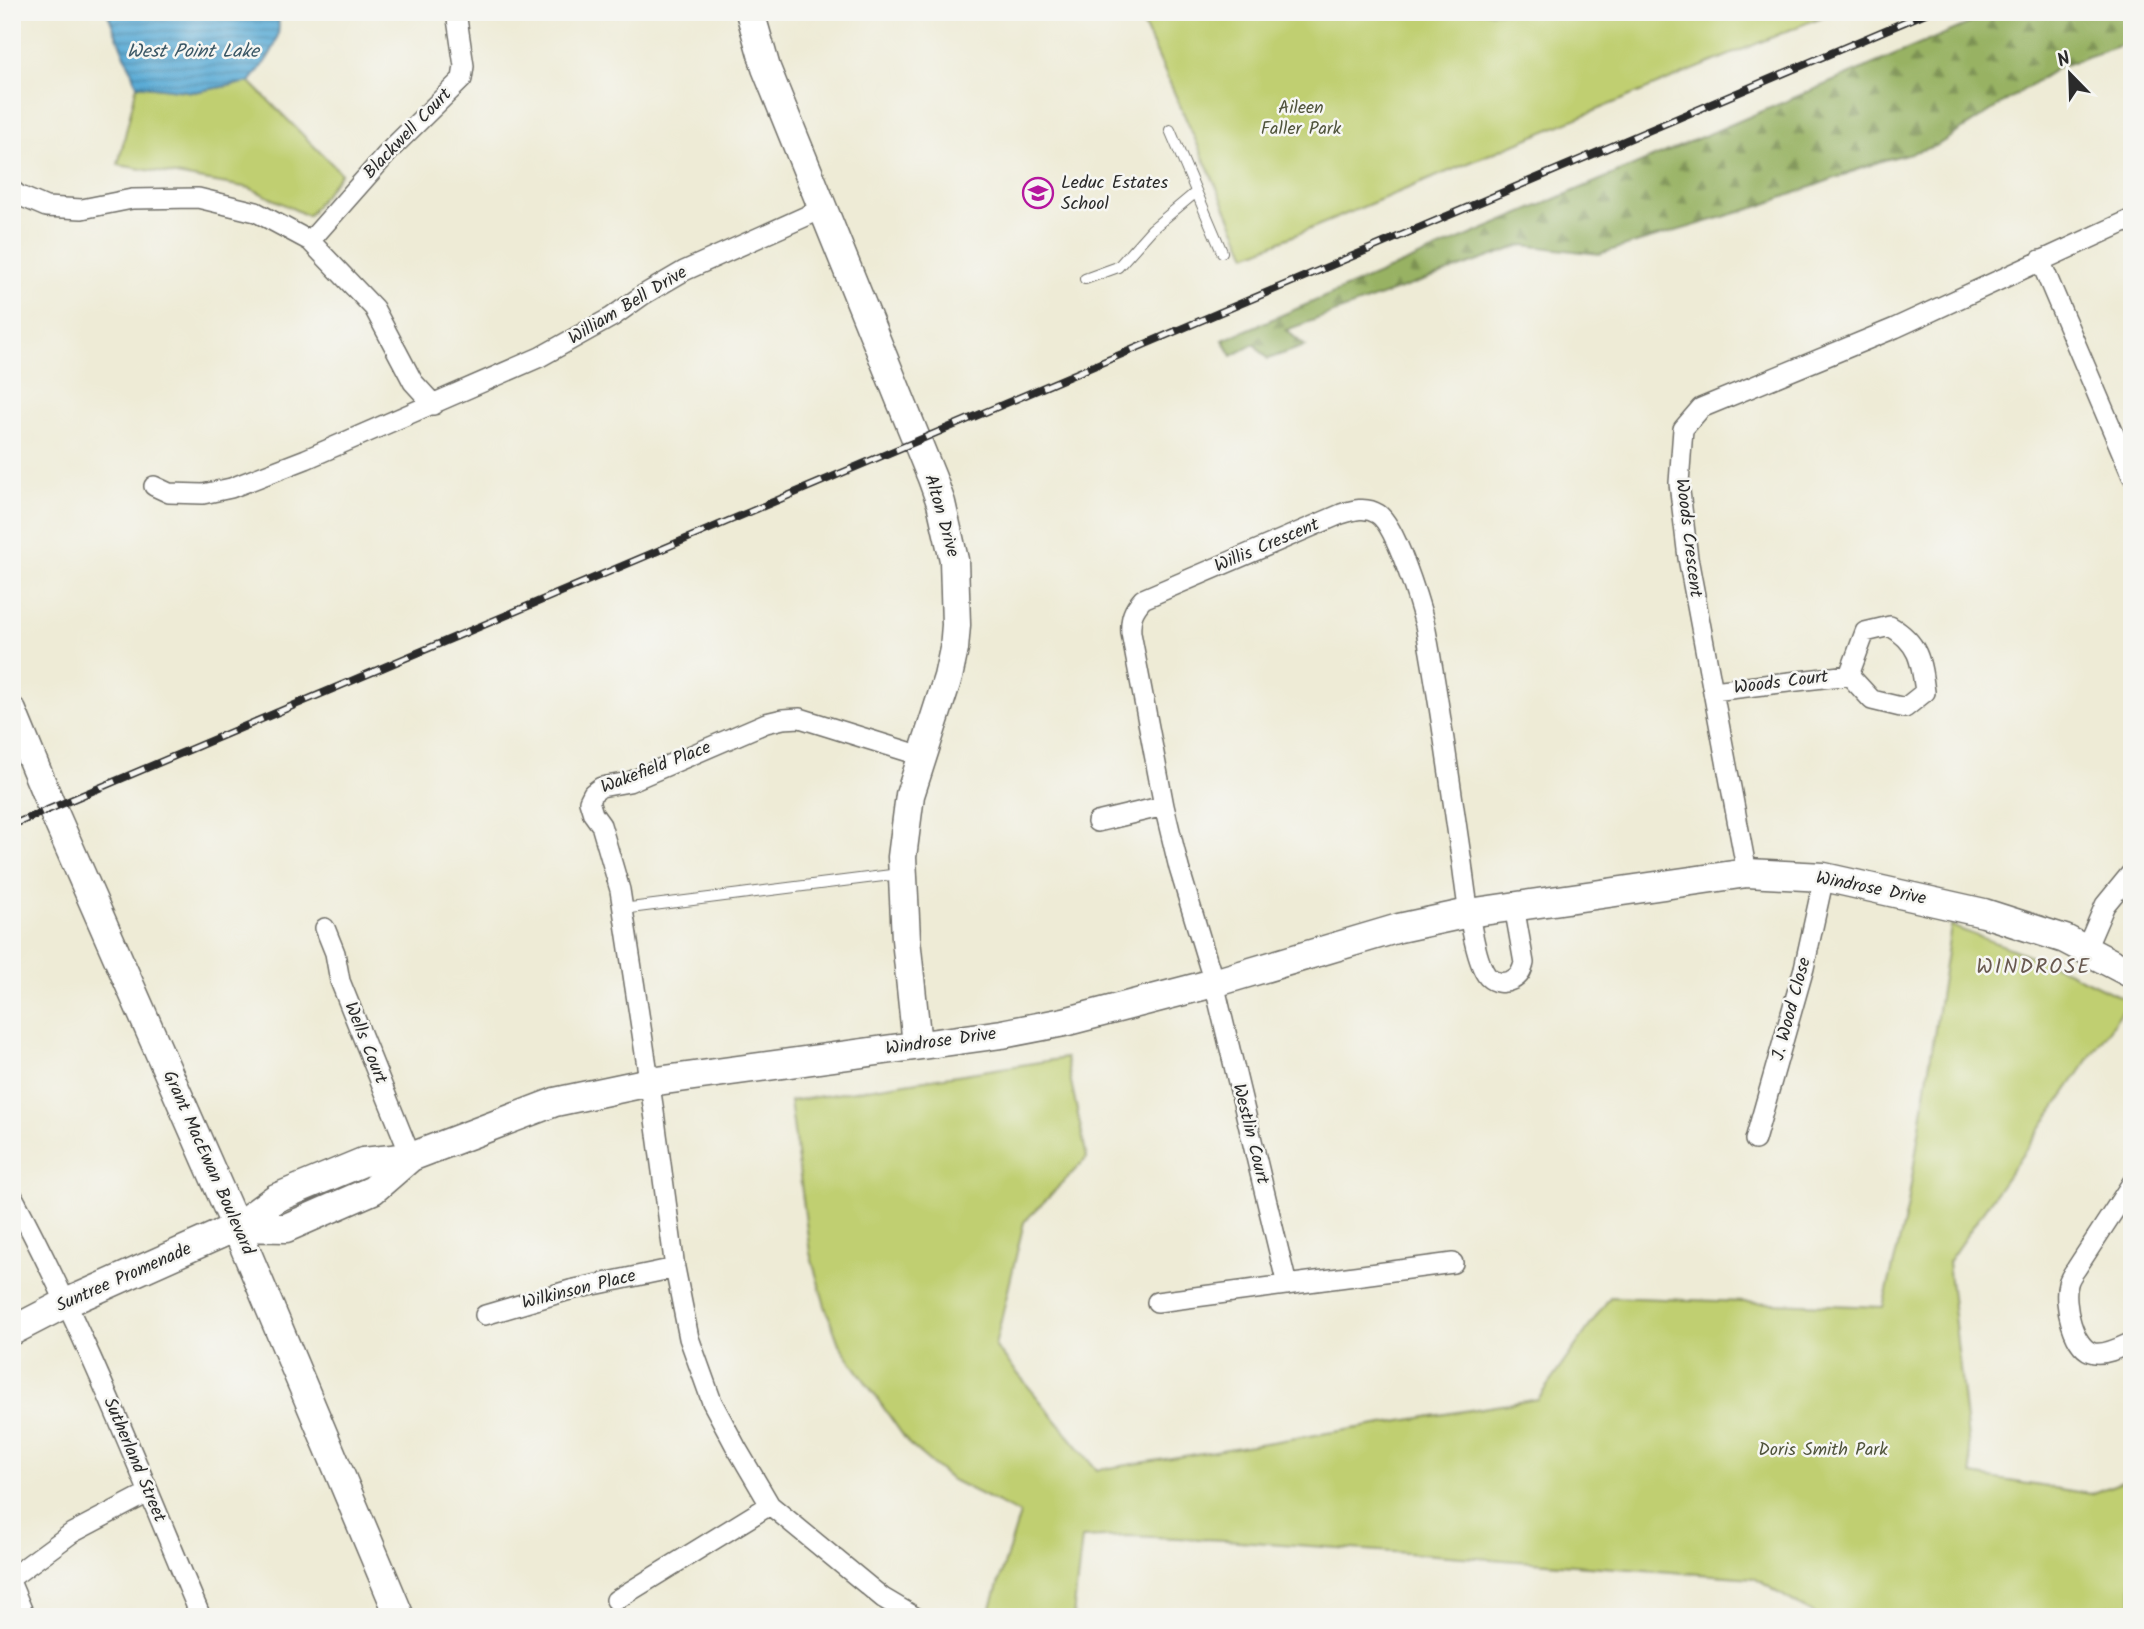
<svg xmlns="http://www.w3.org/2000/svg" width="2144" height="1629" font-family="Kalam,sans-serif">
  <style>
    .forest { fill: url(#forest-firs); stroke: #626e47; stroke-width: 2 }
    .park { fill: #c0cf71; stroke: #767d4e; stroke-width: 2 }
    .water { fill: url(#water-rules); stroke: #426b80; stroke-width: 2 }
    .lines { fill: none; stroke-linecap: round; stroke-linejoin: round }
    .lane-casing { stroke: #6f6e67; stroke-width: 12 }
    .street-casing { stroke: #6f6e67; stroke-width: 22 }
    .secondary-casing { stroke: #6f6e67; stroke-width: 31 }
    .lane { stroke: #fff; stroke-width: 10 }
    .street { stroke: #fff; stroke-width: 19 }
    .secondary { stroke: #fff; stroke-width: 28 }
    .rail-casing { stroke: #2b2b2b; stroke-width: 8 }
    .rail { stroke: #f6f6f2; stroke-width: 5; stroke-dasharray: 16; stroke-linecap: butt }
    .labels { text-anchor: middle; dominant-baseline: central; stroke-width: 5; stroke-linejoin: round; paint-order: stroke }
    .park-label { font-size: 18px; fill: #50543c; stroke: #f6f6f2 }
    .street-label { font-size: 18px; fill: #2b2b2b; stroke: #f6f6f2 }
    .poi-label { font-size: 18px; fill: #2b2b2b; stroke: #f6f6f2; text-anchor: start }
    .water-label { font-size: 19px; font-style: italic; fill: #3b5866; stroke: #f6f6f2 }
    .quarter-label { font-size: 21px; letter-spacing: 2px; fill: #68594f; stroke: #f6f6f2 }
  </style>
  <defs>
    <pattern id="forest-firs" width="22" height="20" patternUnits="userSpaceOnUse" patternTransform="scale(1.75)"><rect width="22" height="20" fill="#98b263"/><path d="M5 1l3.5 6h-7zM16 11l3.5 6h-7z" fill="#7c9152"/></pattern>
    <pattern id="water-rules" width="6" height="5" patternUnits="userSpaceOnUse" patternTransform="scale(1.75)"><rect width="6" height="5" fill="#5aabd5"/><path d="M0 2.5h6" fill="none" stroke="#4b8bad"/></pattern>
  </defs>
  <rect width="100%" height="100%" fill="#f6f6f2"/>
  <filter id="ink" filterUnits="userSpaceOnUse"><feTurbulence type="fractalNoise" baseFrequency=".0143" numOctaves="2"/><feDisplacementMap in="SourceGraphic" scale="14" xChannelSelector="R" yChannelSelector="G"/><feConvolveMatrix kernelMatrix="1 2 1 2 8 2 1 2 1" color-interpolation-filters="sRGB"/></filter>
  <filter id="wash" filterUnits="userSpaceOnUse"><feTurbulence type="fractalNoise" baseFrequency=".00686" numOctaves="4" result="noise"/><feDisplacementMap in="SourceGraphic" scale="28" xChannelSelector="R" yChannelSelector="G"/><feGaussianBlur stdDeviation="1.57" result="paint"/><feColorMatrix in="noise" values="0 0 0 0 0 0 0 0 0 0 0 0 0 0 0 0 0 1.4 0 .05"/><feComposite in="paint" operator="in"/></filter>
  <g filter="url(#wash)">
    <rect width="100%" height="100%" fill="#eeebd6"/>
    <!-- forest -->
    <path class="forest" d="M1996,12H2132V41L2059,67L1936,146L1881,161L1760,206L1599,254L1523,245L1286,330L1305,346L1268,359L1254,344L1232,356L1223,340Z"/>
    <!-- park -->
    <path class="park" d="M1138,12H1833L1247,255Z
      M250,82L341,173L308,216L250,188L118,165L137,85L194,92Z
      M1951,926L2052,964L2129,1001L1948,1262L1972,1475L2091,1494L2132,1478V1617H1819L1754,1578L1225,1540L1129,1536L1082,1538L1073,1617H988L1020,1514L950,1479L909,1444L839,1344L825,1306L810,1253L790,1101L1066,1058L1087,1158L1024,1222L995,1346L1097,1470L1538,1399L1610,1297L1883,1307L1907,1210Z"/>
    <!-- water -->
    <path class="water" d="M107,12H277C285,41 266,61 250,82L194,92L137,85Z"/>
  </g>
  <g filter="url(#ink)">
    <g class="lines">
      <!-- lane casing -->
      <g class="lane-casing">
        <path id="lane" d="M1170,130L1222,252
          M1085,279L1118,267L1152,229L1195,193
          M622,909L899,874"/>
      </g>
      <!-- street casing -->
      <g class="street-casing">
        <path id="street" d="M12,190L18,195L46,207L82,209L132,199L198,198L256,212L310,241L374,308L413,382L434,405
          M310,241L393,147L462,79L464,66L456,12
          M2040,260L2132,476
          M154,486L169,493L203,494L231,488L306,459L540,357L612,317L643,295L684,271L822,209
          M1890,626C1919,643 1921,661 1925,692L1905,708L1872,700L1849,675L1865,632Z
          M1713,691L1849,675
          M1097,822L1164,806
          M1747,873L1688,558L1679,483L1683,429L1701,408L1895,328L2132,219
          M325,928L335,953L340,981L411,1157
          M2086,949L2105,905L2132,872
          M1755,1140L1804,968L1824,877
          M2132,1183L2076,1269C2073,1273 2069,1279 2068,1284C2063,1302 2073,1349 2094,1353C2106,1355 2121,1347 2132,1342
          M12,1195C85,1331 141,1475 201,1617
          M1287,1285L1214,983L1179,868L1164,806L1131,633C1130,618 1133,610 1143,599L1341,514C1353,510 1366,506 1378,514C1396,526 1419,602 1425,625C1440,703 1450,783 1462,863C1465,886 1473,961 1488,977C1494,983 1504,984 1512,980C1520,976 1522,971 1524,963L1514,906
          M1157,1302L1453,1263
          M485,1315L570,1290L675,1268
          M12,1577L72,1533L148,1493
          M12,1586L25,1617
          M616,1600L770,1505
          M915,1617L883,1598L770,1505L736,1447L712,1402L689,1338L675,1268L654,1112L620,890L601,825L593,814L589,801L593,793L601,787L629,782L766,723L783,719L800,718L922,756"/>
      </g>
      <!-- secondary casing -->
      <g class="secondary-casing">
        <path id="secondary" d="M750,12L766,68L932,478L941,503L954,560L956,625L954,649L948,677L910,795L902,857L906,939L917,1045
          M12,711L52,808L236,1227L400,1617
          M236,1227L286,1228L373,1190L411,1157
          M12,1331L66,1303L236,1227L276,1198L363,1162L411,1157L555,1102L650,1082L1002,1034L1064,1022L1214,983L1399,928L1469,913L1747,873L1824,877L1984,913L2065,939L2132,974"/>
      </g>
      <!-- lane -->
      <use href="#lane" class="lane"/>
      <!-- street -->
      <use href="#street" class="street"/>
      <!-- secondary -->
      <use href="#secondary" class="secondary"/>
      <!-- rail casing -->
      <g class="rail-casing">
        <path id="rail" d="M12,825L1928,12"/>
      </g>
      <!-- rail -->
      <use href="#rail" class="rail"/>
    </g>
  </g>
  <!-- icons -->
  <defs>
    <g id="school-ring" transform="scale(1.575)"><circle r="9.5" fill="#f6f6f2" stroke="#b5179e" stroke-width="1.5"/><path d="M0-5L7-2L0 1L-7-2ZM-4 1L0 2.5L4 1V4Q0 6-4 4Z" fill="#b5179e"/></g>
  </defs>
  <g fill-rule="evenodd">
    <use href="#school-ring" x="1038" y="193"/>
  </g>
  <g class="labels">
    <!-- park labels -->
    <g class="park-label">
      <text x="1301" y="108">Aileen<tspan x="1301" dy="21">Faller Park</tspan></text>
      <text x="1823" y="1450">Doris Smith Park</text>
    </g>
    <!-- street labels -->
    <g class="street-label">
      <text transform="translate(408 134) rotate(-46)">Blackwell Court</text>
      <text transform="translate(628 306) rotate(-31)">William Bell Drive</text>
      <text transform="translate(941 516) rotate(74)">Alton Drive</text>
      <text transform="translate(1688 538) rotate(83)">Woods Crescent</text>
      <text transform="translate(1267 546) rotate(-23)">Willis Crescent</text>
      <text transform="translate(1781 683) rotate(-7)">Woods Court</text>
      <text transform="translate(656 768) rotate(-21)">Wakefield Place</text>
      <text transform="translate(1871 889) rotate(11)">Windrose Drive</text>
      <text transform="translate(1792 1009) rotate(-75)">J. Wood Close</text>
      <text transform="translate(941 1042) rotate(-8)">Windrose Drive</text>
      <text transform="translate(365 1043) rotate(68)">Wells Court</text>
      <text transform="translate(1250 1134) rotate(76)">Westlin Court</text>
      <text transform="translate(208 1163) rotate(66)">Grant MacEwan Boulevard</text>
      <text transform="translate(124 1278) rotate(-24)">Suntree Promenade</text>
      <text transform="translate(579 1290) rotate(-14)">Wilkinson Place</text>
      <text transform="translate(134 1460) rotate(67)">Sutherland Street</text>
    </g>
    <!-- poi labels -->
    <g class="poi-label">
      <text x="1061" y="183">Leduc Estates<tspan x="1061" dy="21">School</tspan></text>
    </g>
    <!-- water labels -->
    <g class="water-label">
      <text x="193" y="52">West Point Lake</text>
    </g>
    <!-- quarter labels -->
    <g class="quarter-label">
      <text x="2034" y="967">WINDROSE</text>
    </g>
  </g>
  <!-- margin -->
  <rect width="2144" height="1629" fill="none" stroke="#f6f6f2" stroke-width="42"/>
  <!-- north arrow -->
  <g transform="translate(2070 74) rotate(337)" stroke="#f6f6f2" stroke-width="5" paint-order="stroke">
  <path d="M0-5L12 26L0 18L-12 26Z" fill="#2b2b2b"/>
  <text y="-10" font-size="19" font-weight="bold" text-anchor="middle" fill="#2b2b2b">N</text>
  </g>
</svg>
